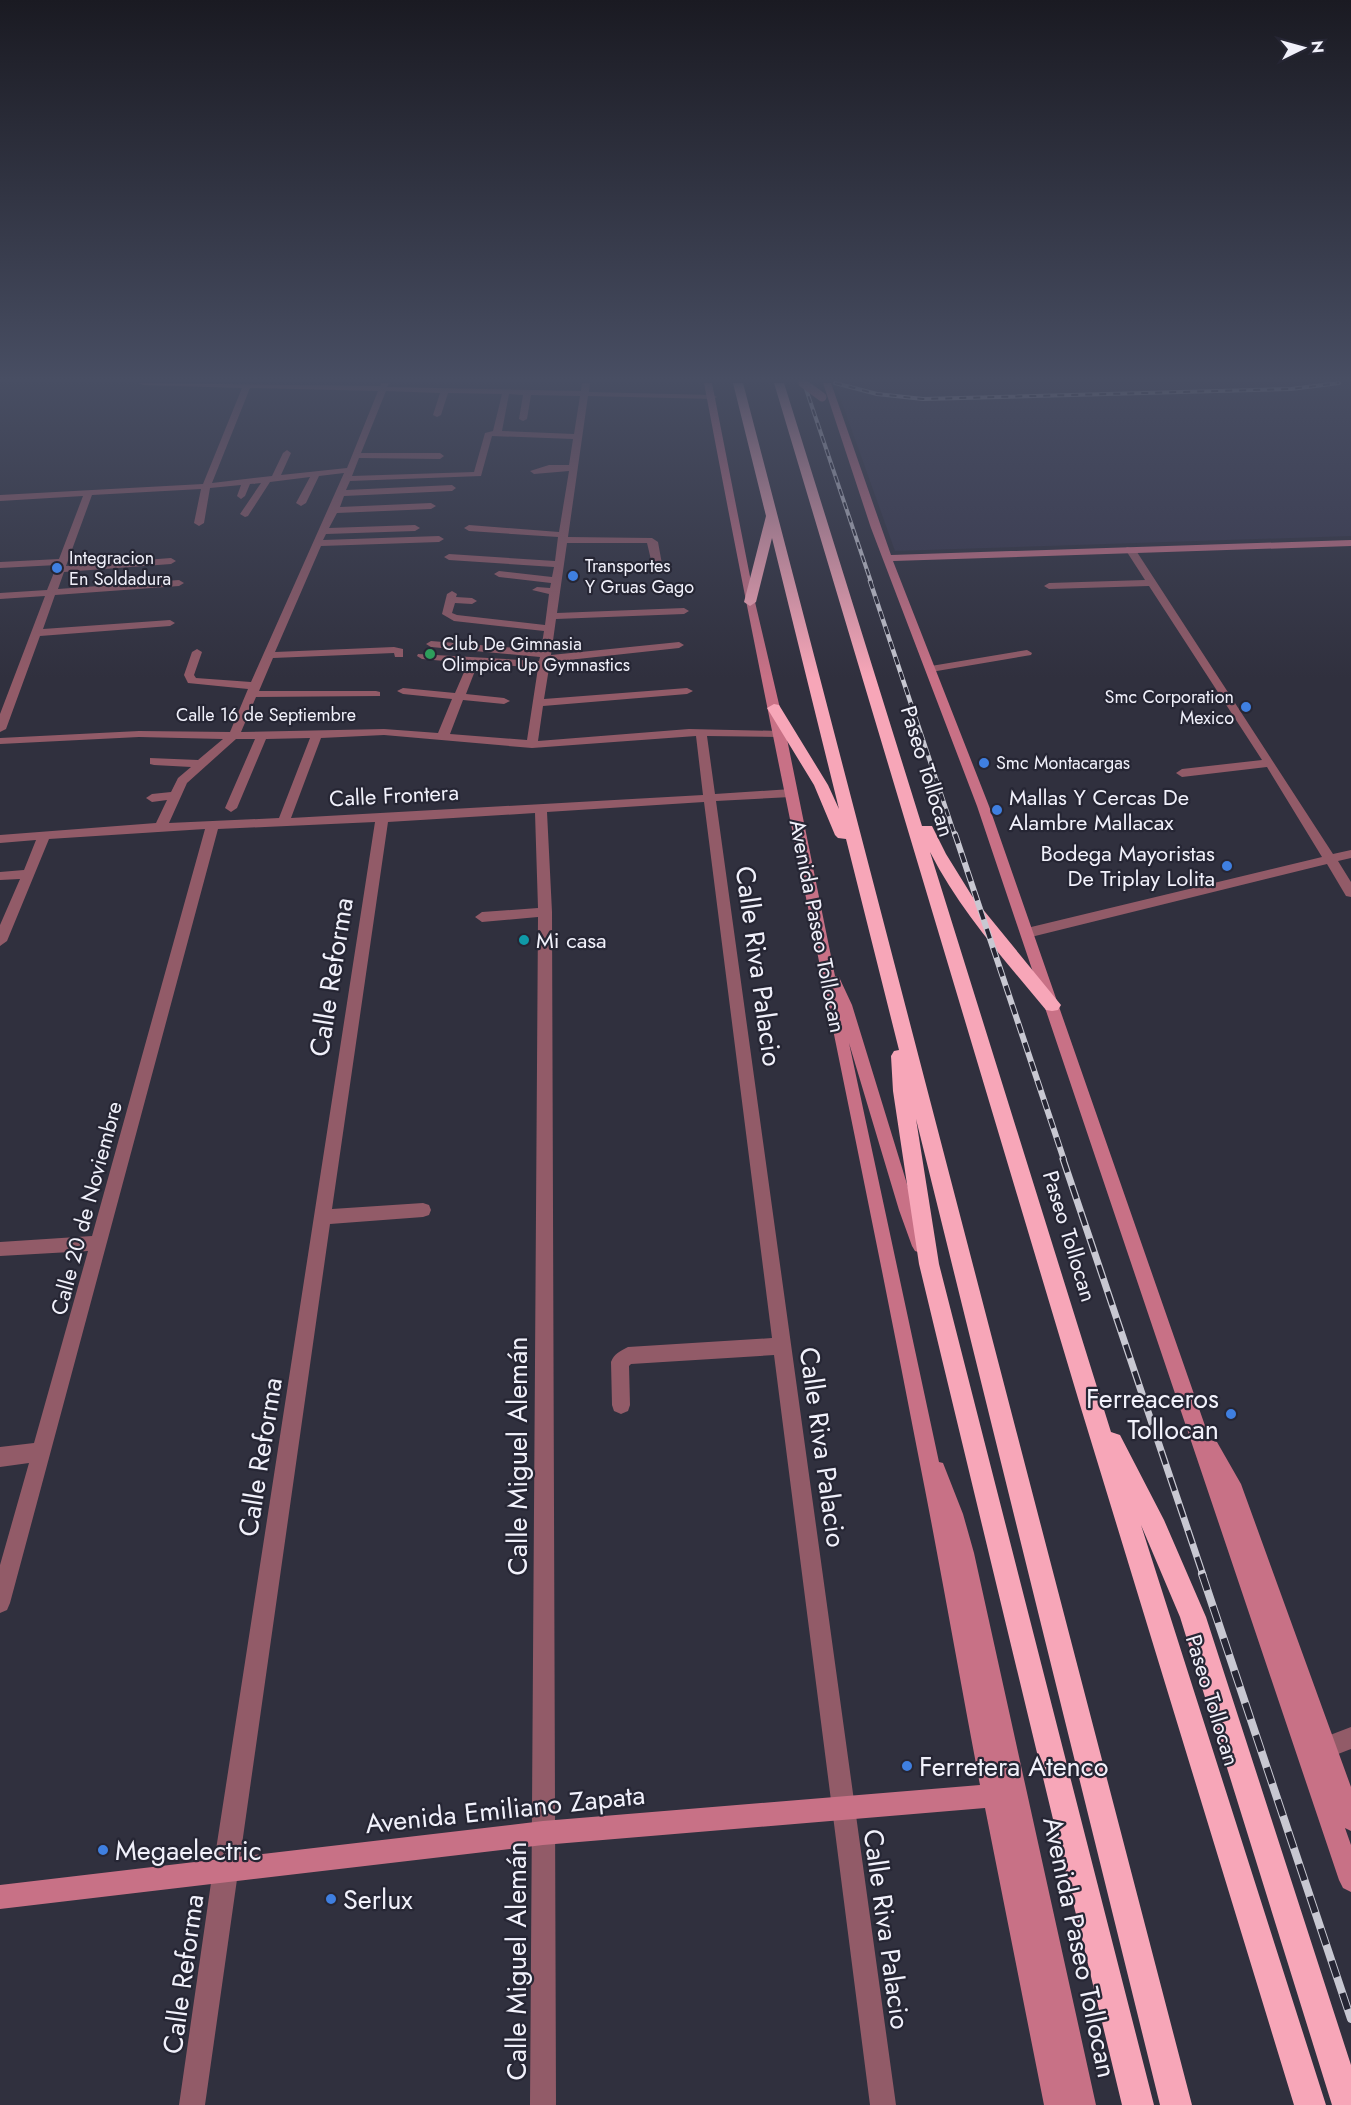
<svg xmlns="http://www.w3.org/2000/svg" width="1351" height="2105" font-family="Jost,sans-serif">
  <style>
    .built { fill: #37364b }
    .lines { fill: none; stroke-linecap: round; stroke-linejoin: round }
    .street { fill: #925b68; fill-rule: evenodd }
    .secondary { fill: #c87186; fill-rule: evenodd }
    .highway { fill: #f7a6b8; fill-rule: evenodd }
    .rail-far4-casing { stroke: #c8c8d2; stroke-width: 4 }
    .rail-far3-casing { stroke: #c8c8d2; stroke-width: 4.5 }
    .rail-far2-casing { stroke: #c8c8d2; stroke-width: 6 }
    .rail-far1-casing { stroke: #c8c8d2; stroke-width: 7 }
    .rail-casing { stroke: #c8c8d2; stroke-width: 8 }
    .rail-far4 { stroke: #262634; stroke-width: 2; stroke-dasharray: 7; stroke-linecap: butt }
    .rail-far3 { stroke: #262634; stroke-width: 3; stroke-dasharray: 8; stroke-linecap: butt }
    .rail-far2 { stroke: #262634; stroke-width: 4; stroke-dasharray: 10; stroke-linecap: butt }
    .rail-far1 { stroke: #262634; stroke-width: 4.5; stroke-dasharray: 14; stroke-linecap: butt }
    .rail { stroke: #262634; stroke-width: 6; stroke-dasharray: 17; stroke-linecap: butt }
    .secondary-bridge { stroke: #c87186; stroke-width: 9 }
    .shop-dot { fill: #3f7fe0; stroke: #262634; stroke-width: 2 }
    .leisure-dot { fill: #2e9e5b; stroke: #262634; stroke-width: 2 }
    .culture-dot { fill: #0f9aa8; stroke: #262634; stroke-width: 2 }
    .labels { text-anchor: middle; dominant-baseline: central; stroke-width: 4.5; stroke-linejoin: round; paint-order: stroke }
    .far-poi-label { font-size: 18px; fill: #f1f1fb; stroke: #262634; text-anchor: start }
    .far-street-label { font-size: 18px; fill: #f1f1fb; stroke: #262634 }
    .street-label { font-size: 22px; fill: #f1f1fb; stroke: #262634 }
    .poi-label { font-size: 22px; fill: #f1f1fb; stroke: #262634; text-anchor: start }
    .near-street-label { font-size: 27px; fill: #f1f1fb; stroke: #262634 }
    .near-poi-label { font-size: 27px; fill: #f1f1fb; stroke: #262634; text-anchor: start }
  </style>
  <rect width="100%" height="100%" fill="#30303e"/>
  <!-- built -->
  <path class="built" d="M835,383H1351V536L895,551Z"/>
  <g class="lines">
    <!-- street -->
    <path class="street" d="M139,383L380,386L381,383H389L387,387L581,391L582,383H590L589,392L713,395L717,397L713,399L588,396L568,537L652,538L658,542L662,564L657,567L652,564L647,543H567L557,613L684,608L689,611L684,614L556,619L551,655L679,642L684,645L679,648L550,662L544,699L687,688L693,691L687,694L543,706L538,741L689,729L780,731L786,734L780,737L707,736L715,794L791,789L797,793L791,797L716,801L896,2105H870L774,1355L631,1364L629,1366L630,1405L628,1411L621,1414L614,1411L612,1405L611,1362C614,1354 620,1351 628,1347L772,1338L704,802L547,812L552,912L556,2105H530L538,917L482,922L475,917L482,912L538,908L535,813L388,822L332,1209L423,1203L429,1205L431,1210L429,1215L423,1217L330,1224L205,2105H179L213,1869L375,822L218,829L10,1603L7,1610L0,1613V1565L29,1463L0,1467V1447L34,1443L88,1251L0,1256V1242L92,1236L205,829L49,839L7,941L0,946V925L20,879L0,880V872L24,870L36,840L0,843V835L156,823L167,800L152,802L146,798L152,794L171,792L178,778L191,767L154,765L150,764V758L198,760L223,739L139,737L0,744V738L139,731L230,732L248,689L188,683L184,675L192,652L197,649L202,652L194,675L196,678L251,682L344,473L319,476L306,503L301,506L296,503L310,477L270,482L248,516L245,517L240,514L261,483L250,484L245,496L241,499L237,496L241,485L210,488L204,523L199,526L194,523L201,489L92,495L66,566L171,558L176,561L171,564L64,572L58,589L179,580L184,583L179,586L55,595L43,629L170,620L175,623L170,626L40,636L6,729L0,732V714L45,596L0,599V593L47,590L57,565L0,568V562L59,559L83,496L0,501V495L203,484L242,388L143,385ZM250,388L378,391L347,468L281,475L291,453L287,450L283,453L272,476L212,483ZM386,391L440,393L433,415L437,417L441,415L448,393L502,394L493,431L485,433L474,472L352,476L359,458L440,459L444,456L440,453H361ZM509,394L523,395L519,419L523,421L527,419L531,395L580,396L574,434L502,431ZM492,436L573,439L569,465H549L530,471L534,474L569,471L559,532L469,525L464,528L469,531L558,537L555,561L449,554L444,557L449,560L554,567L552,577L499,571L494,574L499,577L551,583L550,588L537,587L532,590L549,594L545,625L457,615L452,613L455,603L472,604L477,601L472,598L456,597L457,594L452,591L447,594L442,614L454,621L544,631L541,650L431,641L426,644L431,647L540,657L539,661L418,654L417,656L422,659L468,663L455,693L403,688L397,691L403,694L452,699L438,733L384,729L241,732L256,697L380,696V692L376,691H259L273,658L394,653L395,657H403V649L394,647L275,652L321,546L439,542L444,539L439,536L323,540L326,534L415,531L420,528L415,525L329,528L337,513L431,509L436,506L431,503L340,507L344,496L452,491L456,488L452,485L346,490L350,481L481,476ZM478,663L538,668L527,740L450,734L463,700L504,704L510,701L504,698L466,694ZM384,735L532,748L696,736L703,795L291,818L321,738ZM310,738L279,818L169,823L187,783L236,739H255L225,808L231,812L237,808L266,739Z
      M1127,547L1135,549L1333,854L1351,850V858L1338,861L1351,882V897L1346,896L1327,864L1027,938L1022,936L1020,933L1027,928L1322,857L1267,767L1182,777L1176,773L1182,769L1262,760L1149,586L1049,589L1044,586L1049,583L1145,580L1125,549Z
      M1027,650L1032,653L1031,655L931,672L926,669L931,666Z
      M1351,1727V1749L1325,1759L1317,1756L1314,1748L1317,1740Z"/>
    <!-- secondary -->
    <path class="secondary" d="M704,383H712L755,602L786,734L835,976L839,977L852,1005L915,1210L930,1246L927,1251L921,1253L915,1251L912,1246L899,1210L849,1043L939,1462L943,1463L963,1514L974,1553L1096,2105H1044L985,1808L543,1845L0,1909V1885L543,1821L980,1785C959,1675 940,1564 918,1454C849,1096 771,741 704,383Z
      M823,383H831L891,555L1351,540V546L893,561L989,806L1210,1440L1217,1442L1241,1484L1351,1787V1831L1345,1828L1351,1845V1892L1343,1888L1339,1880L977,806L871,528Z"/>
    <!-- highway -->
    <path class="highway" d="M733,383H743L1192,2105H1160L916,1119L939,1264L1154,2105H1122L919,1264L893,1091L891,1056L894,1051L899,1050L846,839L838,838L835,835L814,785L767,708L774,704L779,705L828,785L839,809L772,538L756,602L750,606L744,602L766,516Z
      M774,383H784L922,826H932L946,854L972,896L1061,1005L1058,1010L1052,1011L1046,1010C1004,959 960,911 930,852L1111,1432L1120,1435L1164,1520L1206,1617L1351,2065V2105H1332L1180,1617L1141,1525L1326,2105H1294L1080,1405Z"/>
    <!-- rail-far4 casing -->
    <g class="rail-far4-casing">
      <path id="rail-far4" d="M804,383L871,582
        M835,383L877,394L923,399L1291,389L1339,383"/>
    </g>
    <!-- rail-far3 casing -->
    <g class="rail-far3-casing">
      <path id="rail-far3" d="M870,581L955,836"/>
    </g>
    <!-- rail-far2 casing -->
    <g class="rail-far2-casing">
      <path id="rail-far2" d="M955,834L1064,1160"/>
    </g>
    <!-- rail-far1 casing -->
    <g class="rail-far1-casing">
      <path id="rail-far1" d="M1063,1159L1203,1575"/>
    </g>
    <!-- rail casing -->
    <g class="rail-casing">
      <path id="rail" d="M1202,1574L1351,2019"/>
    </g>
    <!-- rail-far4 -->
    <use href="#rail-far4" class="rail-far4"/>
    <!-- rail-far3 -->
    <use href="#rail-far3" class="rail-far3"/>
    <!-- rail-far2 -->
    <use href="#rail-far2" class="rail-far2"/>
    <!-- rail-far1 -->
    <use href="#rail-far1" class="rail-far1"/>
    <!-- rail -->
    <use href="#rail" class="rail"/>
    <!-- secondary-bridge -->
    <path class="secondary-bridge" d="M803,383L822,397"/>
  </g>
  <!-- sky -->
  <linearGradient id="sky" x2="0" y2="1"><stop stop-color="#1a1a22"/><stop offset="0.56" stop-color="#484e63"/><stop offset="1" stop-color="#484e63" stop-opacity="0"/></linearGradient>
  <rect width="1351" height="678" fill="url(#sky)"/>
  <!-- markers -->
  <g class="shop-dot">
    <circle cx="57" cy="568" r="6"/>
    <circle cx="573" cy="576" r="6"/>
    <circle cx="1246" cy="707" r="6"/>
    <circle cx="984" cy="763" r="6"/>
    <circle cx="997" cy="810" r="6"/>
    <circle cx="1227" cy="866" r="6"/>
    <circle cx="1231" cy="1414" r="6"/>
    <circle cx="907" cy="1766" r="6"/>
    <circle cx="103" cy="1850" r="6"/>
    <circle cx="331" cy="1899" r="6"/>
  </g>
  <circle class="leisure-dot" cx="430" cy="654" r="6"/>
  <circle class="culture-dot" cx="524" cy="940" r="6"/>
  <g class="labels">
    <!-- far-poi labels -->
    <g class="far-poi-label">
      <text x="69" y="558">Integracion<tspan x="69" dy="21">En Soldadura</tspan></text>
      <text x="585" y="566">Transportes<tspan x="585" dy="21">Y Gruas Gago</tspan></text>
      <text x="442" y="644">Club De Gimnasia<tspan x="442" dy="21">Olimpica Up Gymnastics</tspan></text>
      <text x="1234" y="697" text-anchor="end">Smc Corporation<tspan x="1234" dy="21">Mexico</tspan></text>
      <text x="996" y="763">Smc Montacargas</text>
    </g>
    <!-- far-street labels -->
    <g class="far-street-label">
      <text x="266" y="715">Calle 16 de Septiembre</text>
    </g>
    <!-- street labels -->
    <g class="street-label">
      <text transform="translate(928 771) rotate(73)">Paseo Tollocan</text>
      <text transform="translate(394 795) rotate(-3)">Calle Frontera</text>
      <text transform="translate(818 926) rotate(79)">Avenida Paseo Tollocan</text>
      <text transform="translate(86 1208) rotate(-75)">Calle 20 de Noviembre</text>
      <text transform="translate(1070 1236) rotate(73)">Paseo Tollocan</text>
      <text transform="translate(1213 1700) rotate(73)">Paseo Tollocan</text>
    </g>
    <!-- poi labels -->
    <g class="poi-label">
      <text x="1009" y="797">Mallas Y Cercas De<tspan x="1009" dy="25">Alambre Mallacax</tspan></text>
      <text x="1215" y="853" text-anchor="end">Bodega Mayoristas<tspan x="1215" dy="25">De Triplay Lolita</tspan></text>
      <text x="536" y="940">Mi casa</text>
    </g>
    <!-- near-street labels -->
    <g class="near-street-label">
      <text transform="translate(759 966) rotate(82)">Calle Riva Palacio</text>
      <text transform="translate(331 977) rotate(-81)">Calle Reforma</text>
      <text transform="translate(823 1447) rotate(82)">Calle Riva Palacio</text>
      <text transform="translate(517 1456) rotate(-90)">Calle Miguel Alemán</text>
      <text transform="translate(260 1457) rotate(-81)">Calle Reforma</text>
      <text transform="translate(505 1809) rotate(-6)">Avenida Emiliano Zapata</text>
      <text transform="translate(887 1929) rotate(82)">Calle Riva Palacio</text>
      <text transform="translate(1080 1947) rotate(78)">Avenida Paseo Tollocan</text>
      <text transform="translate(516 1961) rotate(-90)">Calle Miguel Alemán</text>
      <text transform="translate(183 1974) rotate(-82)">Calle Reforma</text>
    </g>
    <!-- near-poi labels -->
    <g class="near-poi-label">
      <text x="1219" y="1398" text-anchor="end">Ferreaceros<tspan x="1219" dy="31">Tollocan</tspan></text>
      <text x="919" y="1766">Ferretera Atenco</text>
      <text x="115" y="1850">Megaelectric</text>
      <text x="343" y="1899">Serlux</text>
    </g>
  </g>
  <!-- north arrow -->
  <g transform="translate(1303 48) rotate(85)" stroke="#262634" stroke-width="4.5" paint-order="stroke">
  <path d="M0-4.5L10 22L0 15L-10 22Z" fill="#f1f1fb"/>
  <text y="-9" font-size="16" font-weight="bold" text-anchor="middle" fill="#f1f1fb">N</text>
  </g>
</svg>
